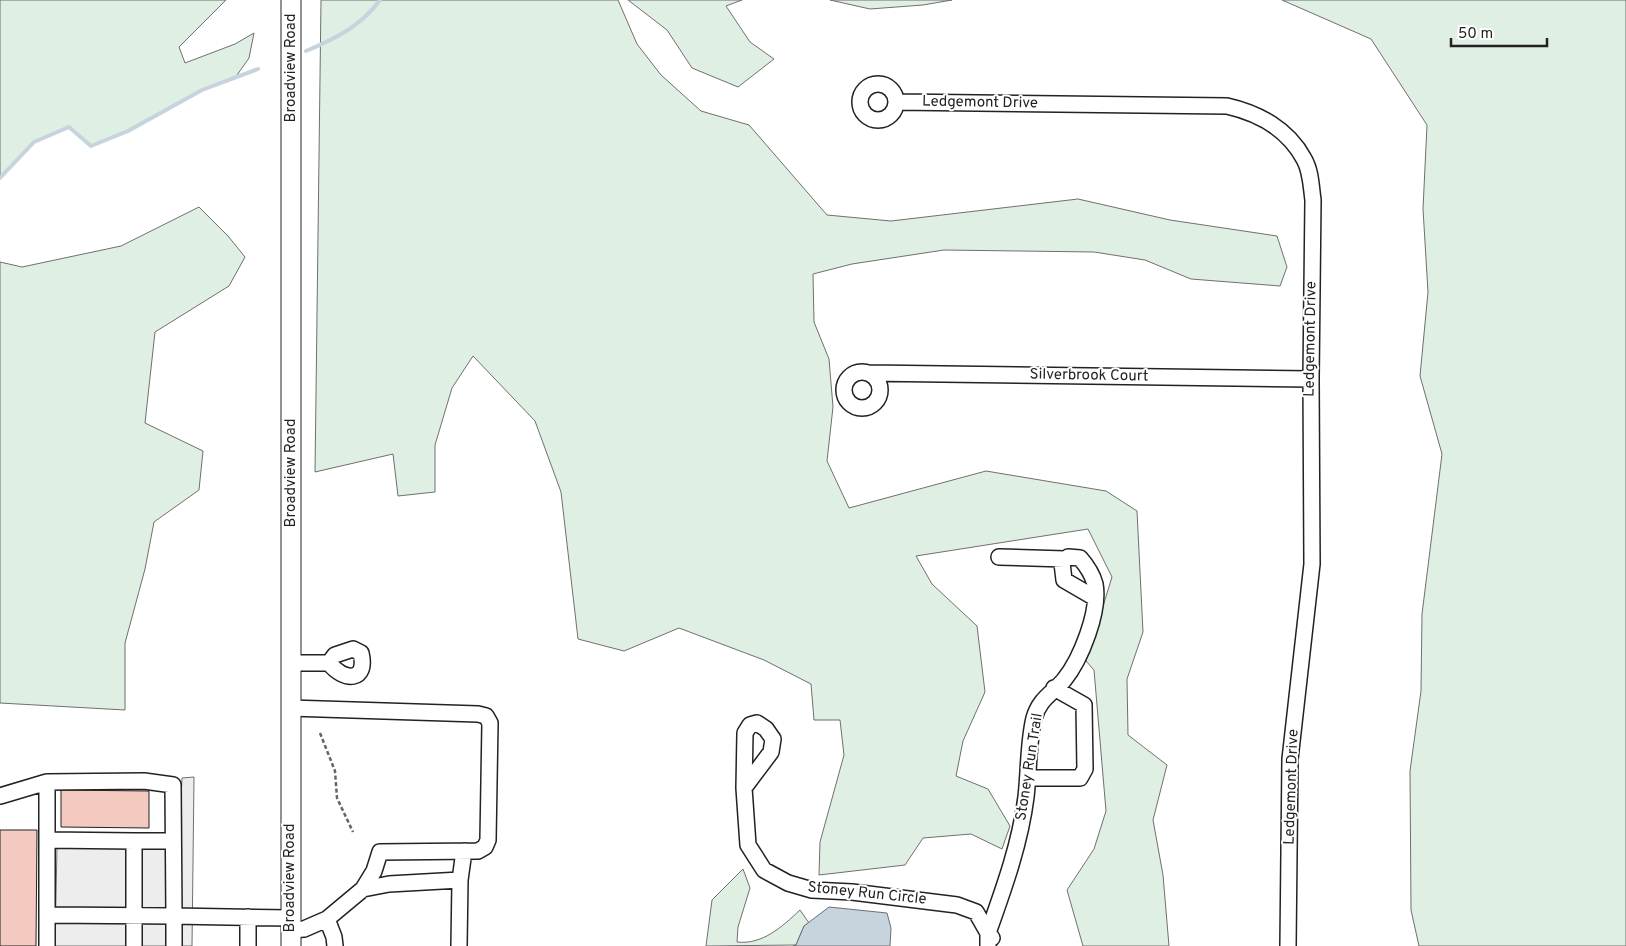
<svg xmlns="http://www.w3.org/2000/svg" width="1626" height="946" font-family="Overpass,sans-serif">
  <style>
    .green { fill: #e0efe3; stroke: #6f6f6f }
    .parking { fill: #ededed; stroke: #6f6f6f }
    .water { fill: #c7d3dd; stroke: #6f6f6f }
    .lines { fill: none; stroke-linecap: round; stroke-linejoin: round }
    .stream { stroke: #c7d3dd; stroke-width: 4 }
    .building { fill: #f3c9c0; stroke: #222 }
    .minor-casing { stroke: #222; stroke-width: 18 }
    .major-casing { stroke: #222; stroke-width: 21 }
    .path { stroke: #646464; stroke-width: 2.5; stroke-dasharray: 4 2.5; stroke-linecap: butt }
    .minor { stroke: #fff; stroke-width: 15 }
    .major { stroke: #fff; stroke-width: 19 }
    .labels { text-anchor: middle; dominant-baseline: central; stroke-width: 4; stroke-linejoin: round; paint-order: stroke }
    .street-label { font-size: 15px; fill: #222; stroke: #fff }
  </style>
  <rect width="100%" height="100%" fill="#fff"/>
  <!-- green -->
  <path class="green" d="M0,0H226L179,47L185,63L235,44L254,33L249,58L235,78L202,90L128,131L91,146L69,127L34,142L0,178Z
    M321,0H618L637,44L661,75L701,111L749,125L827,215L891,221L1078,199L1170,220L1277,236L1287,267L1280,286L1191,279L1145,260L1094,252L944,250L852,264L813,274L814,322L829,359L833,407L827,461L849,508L986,471L1106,491L1137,511L1143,632L1127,679L1128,735L1167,765L1153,820L1163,875L1169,946H1083L1067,890L1094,849L1106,811L1094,670L1086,661L1112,577L1088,529L916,556L932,584L977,626L985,692L963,741L956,776L988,789L1010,826L1002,849L971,834L923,838L905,865L819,875L820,842L844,755L840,720H814L811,684L764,660L679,628L624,651L578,639L561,492L535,421L473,356L452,388L435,445V492L398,496L393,454L315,472Z
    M628,0H742L726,6L750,42L774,59L738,87L692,68L667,30Z
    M830,0H952L923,5L870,9Z
    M1282,0H1626V946H1419L1411,910L1410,771L1421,691L1422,614L1442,454L1420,376L1428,292L1423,209L1427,125L1371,39Z
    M199,207L228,236L245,257L229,286L155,332L145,423L203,451L199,490L154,522L145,569L125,643V710L0,703V262L22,267L121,246Z
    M743,869L750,888L738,927L737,942C762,945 782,927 800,910L809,923L804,926L796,945L706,946L712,900Z"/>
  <!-- parking -->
  <path class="parking" d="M194,777L192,946H55L57,846H179L182,778Z"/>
  <!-- water -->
  <path class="water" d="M829,907L887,913L891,928L890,946H793L796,945L804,926Z"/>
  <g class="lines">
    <!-- stream -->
    <path class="stream" d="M306,51C335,39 361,26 380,0
      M0,178L34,142L69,127L91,146L128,131L202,90L258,69"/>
  </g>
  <!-- building -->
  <path class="building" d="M61,790L149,791V828L61,827Z
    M0,830H37L36,946H0Z"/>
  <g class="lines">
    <!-- minor casing -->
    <g class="minor-casing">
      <path id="minor" d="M860 102a18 18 0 1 1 36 0a18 18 0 1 1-36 0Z
        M896,102L1227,106C1258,113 1288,129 1304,159C1311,171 1311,186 1313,200L1311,379L1312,564L1290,759L1288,946
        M844 390a18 18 0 1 1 36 0a18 18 0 1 1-36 0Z
        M868,373L1311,379
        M999,557L1065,559
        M290,663H329L335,655L353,649L361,653C368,682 344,682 329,663
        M290,708L478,714L486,716L490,723L488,840L485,847L478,851L380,852L374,871L363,889L327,919L304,929L291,930
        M1028,778H1080L1085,769L1084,705L1054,688
        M744,788L745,733L750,725L757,723L766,729L773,739L771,752L744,788L748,845L764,870L788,883L812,890L852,892L957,905L976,912L988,933V946
        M0,796L47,782
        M47,840L134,841
        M363,889L389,884L460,880
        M47,915L174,916V946
        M327,919L334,937L335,946
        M992,938L988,933C1004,888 1020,844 1026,797C1029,771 1028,743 1034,718C1040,698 1052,694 1064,680C1081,659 1100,611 1095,584C1092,573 1087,566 1080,558L1068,557L1062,563L1064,580L1095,598
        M47,946V782L144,781L173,785L174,916L290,918
        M134,946V841H173
        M248,946V917
        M459,946L460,880L464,851"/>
    </g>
    <!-- major casing -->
    <g class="major-casing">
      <path id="major" d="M291,946V0"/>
    </g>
    <!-- path -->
    <path class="path" d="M320,733L335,771L337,798L353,832"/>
    <!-- minor -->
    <use href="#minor" class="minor"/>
    <!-- major -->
    <use href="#major" class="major"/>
  </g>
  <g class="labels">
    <!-- street labels -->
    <g class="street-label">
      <text transform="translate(291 68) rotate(-90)">Broadview Road</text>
      <text transform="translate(980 103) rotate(1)">Ledgemont Drive</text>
      <text transform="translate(1311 339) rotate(-89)">Ledgemont Drive</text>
      <text transform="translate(1089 376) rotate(1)">Silverbrook Court</text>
      <text transform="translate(291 473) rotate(-90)">Broadview Road</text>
      <text transform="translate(1030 767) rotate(-81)">Stoney Run Trail</text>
      <text transform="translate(1292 787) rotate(-88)">Ledgemont Drive</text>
      <text transform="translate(290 878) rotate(-90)">Broadview Road</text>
      <text transform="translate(867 894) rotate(6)">Stoney Run Circle</text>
    </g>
  </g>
  <!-- scale -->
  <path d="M1451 38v8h96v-8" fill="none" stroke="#222222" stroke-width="2.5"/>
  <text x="1458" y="38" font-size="15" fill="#222222" stroke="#ffffff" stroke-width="4" paint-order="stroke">50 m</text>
</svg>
